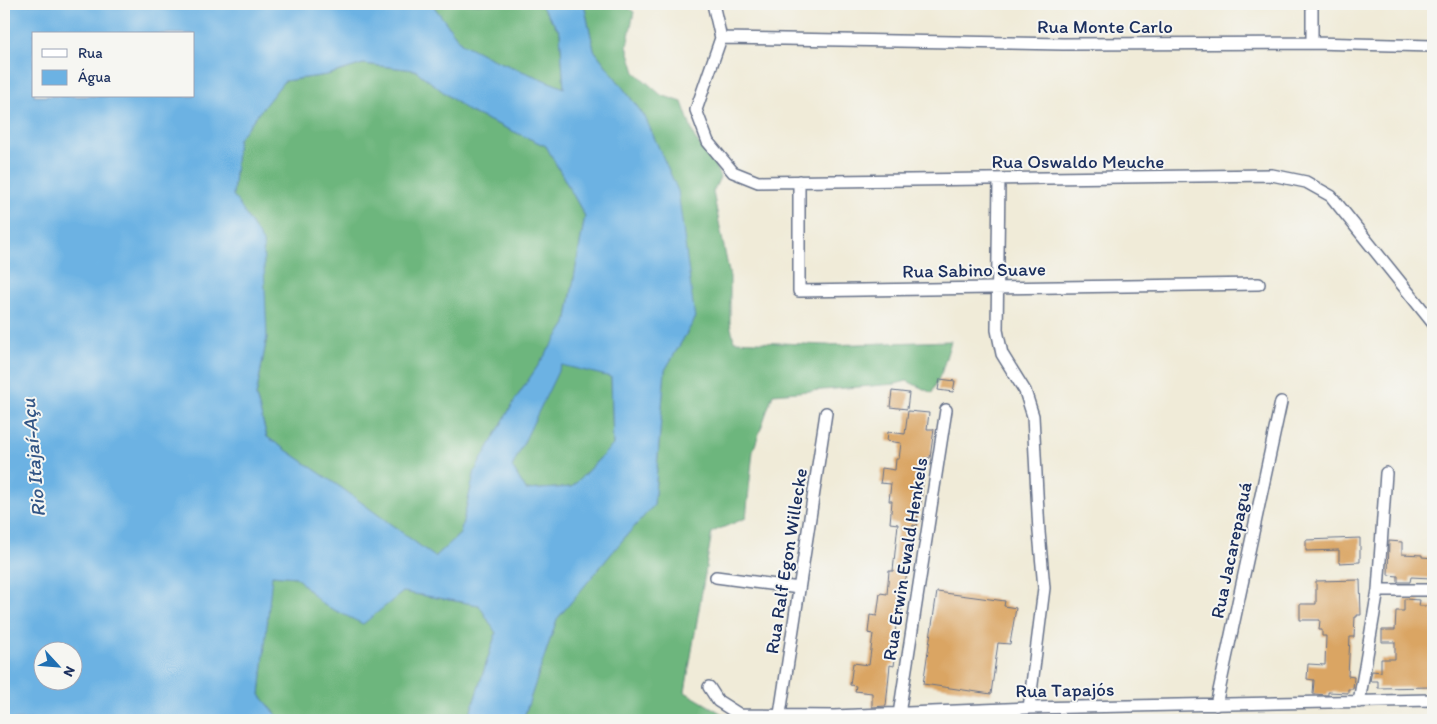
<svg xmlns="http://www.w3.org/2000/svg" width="1437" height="724" font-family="Itim,sans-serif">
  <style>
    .forest { fill: #6db67d; stroke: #44726e }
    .water { fill: #6cb2e3; stroke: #4470a0; fill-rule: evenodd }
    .building { fill: #daa564 }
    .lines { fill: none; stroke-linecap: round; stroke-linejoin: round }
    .minor-casing { stroke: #667189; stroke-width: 14 }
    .minor { stroke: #fff; stroke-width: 11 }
    .labels { text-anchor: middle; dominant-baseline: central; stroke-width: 4; stroke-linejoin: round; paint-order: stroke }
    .street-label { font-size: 19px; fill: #1b2f5e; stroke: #f6f6f2 }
    .water-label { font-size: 20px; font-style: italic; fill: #335686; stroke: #f6f6f2 }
  </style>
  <rect width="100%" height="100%" fill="#f6f6f2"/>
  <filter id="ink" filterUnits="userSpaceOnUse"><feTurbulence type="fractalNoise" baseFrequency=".02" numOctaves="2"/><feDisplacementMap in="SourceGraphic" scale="10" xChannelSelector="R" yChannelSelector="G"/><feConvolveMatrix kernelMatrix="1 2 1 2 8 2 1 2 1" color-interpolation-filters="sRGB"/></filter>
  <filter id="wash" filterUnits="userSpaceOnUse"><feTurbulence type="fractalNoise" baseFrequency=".0096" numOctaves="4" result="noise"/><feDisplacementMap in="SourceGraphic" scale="20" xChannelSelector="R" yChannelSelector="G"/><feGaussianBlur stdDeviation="1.12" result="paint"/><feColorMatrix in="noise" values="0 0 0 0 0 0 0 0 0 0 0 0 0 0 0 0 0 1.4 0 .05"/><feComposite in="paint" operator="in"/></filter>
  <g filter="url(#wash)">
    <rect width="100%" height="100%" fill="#f0ebd8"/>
    <!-- forest -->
    <path class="forest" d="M432,4H540L560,32L564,88L492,59L461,43Z
      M584,4H623L634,12L627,46L635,72L661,95L682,102L695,139L713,160L720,177L713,192L730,277V323L734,341L826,345L951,341L942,371L932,393L907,381L895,384L773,394L753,451L746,518L712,532L685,692L733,720H523L557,619L626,536L654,505L665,370L695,319L645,117L594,50Z
      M363,64L415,70L468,111L546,146L585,216L566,324L515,400L475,471L460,534L435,557L343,489L267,437L256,396L267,337L233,195L238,139L284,81L327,75Z
      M561,364L611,377L613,445L572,487L526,490L512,467Z
      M271,575L296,577L322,604L363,623L403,592L479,605L496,633L468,720H281L260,695Z"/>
    <!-- water -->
    <path class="water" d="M4,4H432L461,43L492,59L564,88L560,32L540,4H584L594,50L645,117L678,191L695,319L665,370L654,505L626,536L557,619L523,720H468L496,633L479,605L403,592L363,624L322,604L296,577L272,575L260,695L281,720H4ZM34,34H194V96H34ZM363,64L415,70L468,111L546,146L585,216L566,324L515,400L475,471L460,534L435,557L343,489L267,437L256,396L267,337L263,242L233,195L238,139L284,81L327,75ZM561,365L611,377L613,445L572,487L526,490L512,467ZM42,652H72V682H42Z"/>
    <g id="blocks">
      <!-- building -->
      <path class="building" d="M940,379L955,381L953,392L938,390Z
        M892,391L909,393L907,409L890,407Z
        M908,411L929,413L927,429H934L930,458H925L921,505L919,504L917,526L913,525L901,616H897L894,643L897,644L894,666L890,665L886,706L872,707V693L855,691L856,686L850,685L853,663L869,665L873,634L868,633L870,615L877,616L880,593L887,594L889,571H893L898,524L890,523L892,501H889L891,484L880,483L881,478L882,468L895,470L896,459H899L901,443L887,441L888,432L905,434Z
        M1360,538V562L1339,563V550L1306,551V540Z
        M1389,541L1402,542V554L1422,555V557L1433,558L1431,578L1411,577L1410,582H1398V576L1388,575Z
        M1360,580L1361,615H1357V617H1355L1354,637H1350L1348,676L1354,677L1353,689H1348V693L1328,692V695L1313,694L1314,680L1307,679L1308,664L1325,665L1326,636H1322V630H1319L1320,620H1300V604H1316V581Z
        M937,592L1005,601L1004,606L1016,608L1010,644L998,643L991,694L923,684Z
        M1404,599L1420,600L1419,606H1433V687L1378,688V681H1370L1372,671L1381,672V659H1395V642H1382V630H1395L1396,611H1404Z"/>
    </g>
  </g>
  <g filter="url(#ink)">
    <use href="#blocks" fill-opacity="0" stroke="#667189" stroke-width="1"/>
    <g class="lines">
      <!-- minor casing -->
      <g class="minor-casing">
        <path id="minor" d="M713,4L721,38
          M1312,4V43
          M721,38L696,110L708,142L733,172L758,182L1272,175L1306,182L1331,196L1433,323
          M721,38L1063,44L1312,43L1433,46
          M999,179L997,330L1002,354L1025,391L1033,416L1039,532L1044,588L1029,708
          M799,181V291L1259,284
          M716,577L799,588
          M1378,590H1433
          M709,687L718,701L740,715L834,716L1029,708L1433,700
          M1359,702L1378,590L1386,473
          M1216,705L1281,402
          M780,714L826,413
          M899,714L946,410"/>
      </g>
      <!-- minor -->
      <use href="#minor" class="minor"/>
    </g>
  </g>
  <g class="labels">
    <!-- street labels -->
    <g class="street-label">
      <text x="1105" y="26">Rua Monte Carlo</text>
      <text x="1078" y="161">Rua Oswaldo Meuche</text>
      <text transform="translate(974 270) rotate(-1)">Rua Sabino Suave</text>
      <text transform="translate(1231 550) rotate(-78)">Rua Jacarepaguá</text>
      <text transform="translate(905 559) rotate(-81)">Rua Erwin Ewald Henkels</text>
      <text transform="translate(786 561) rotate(-81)">Rua Ralf Egon Willecke</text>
      <text transform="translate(1065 690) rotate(-1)">Rua Tapajós</text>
    </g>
    <!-- water labels -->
    <g class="water-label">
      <text transform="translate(33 458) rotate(-95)">Rio Itajaí-Açu</text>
    </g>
  </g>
  <!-- margin -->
  <rect width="1437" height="724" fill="none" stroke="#f6f6f2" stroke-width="20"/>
  <!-- legend -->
  <rect x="32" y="32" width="162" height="65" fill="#f6f6f2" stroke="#9ea6b7"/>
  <rect x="42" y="49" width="25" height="8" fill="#ffffff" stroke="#9ea6b7"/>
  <text x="78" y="58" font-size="15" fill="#1b2f5e">Rua</text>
  <rect x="42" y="70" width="25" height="15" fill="#6cb2e3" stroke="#9ea6b7"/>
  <text x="78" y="82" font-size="15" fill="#1b2f5e">Água</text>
  <!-- north arrow -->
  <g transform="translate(58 666) rotate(116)"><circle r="24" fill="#f6f6f2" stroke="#9ea6b7"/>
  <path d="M0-4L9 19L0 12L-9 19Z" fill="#1f6fb2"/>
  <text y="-8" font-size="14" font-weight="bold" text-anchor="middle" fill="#1b2f5e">N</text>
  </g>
</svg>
